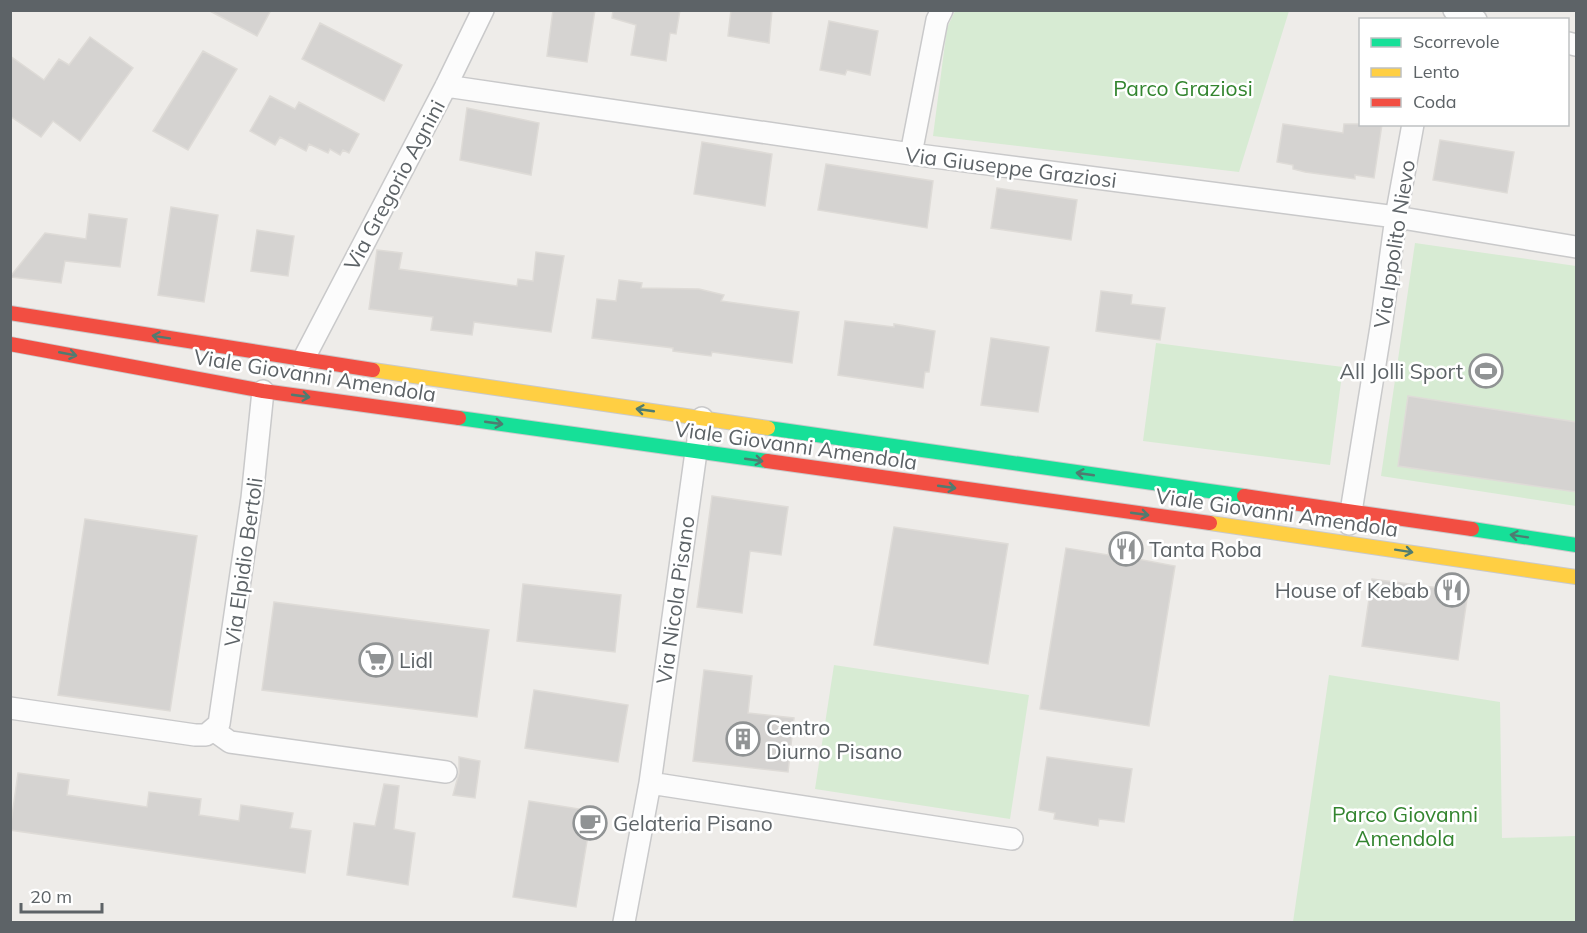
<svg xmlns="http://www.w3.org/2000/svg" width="1587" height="933" font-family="Mulish,sans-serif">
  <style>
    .green { fill: #d7ebd3 }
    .building { fill: #d5d3d1; stroke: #dedbd7; stroke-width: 1.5 }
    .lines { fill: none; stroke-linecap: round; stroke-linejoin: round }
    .street-casing { stroke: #c9c9ca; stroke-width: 24 }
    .fast-casing { stroke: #c9c9ca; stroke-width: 16 }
    .slow-casing { stroke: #c9c9ca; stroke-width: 16 }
    .jam-casing { stroke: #c9c9ca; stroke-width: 16 }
    .street { stroke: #fcfcfc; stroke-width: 21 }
    .fast { stroke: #16e098; stroke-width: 14 }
    .slow { stroke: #ffcf43; stroke-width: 14 }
    .jam { stroke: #f24e42; stroke-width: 14 }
    .oneway { stroke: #4f7c71 }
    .labels { text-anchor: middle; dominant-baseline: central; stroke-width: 5; stroke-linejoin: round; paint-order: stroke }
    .park-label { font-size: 21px; fill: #33852f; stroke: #fff }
    .street-label { font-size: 21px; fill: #5d6367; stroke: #fff }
    .poi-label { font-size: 21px; fill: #5d6367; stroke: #fff; text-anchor: start }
  </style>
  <rect width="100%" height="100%" fill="#eeece9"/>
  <!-- green -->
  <path class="green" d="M955,11V10L1289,11L1239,172L933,136L947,28Z
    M1415,243L1576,266V506L1381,476Z
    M1156,343L1343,367L1330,465L1143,441Z
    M834,665L1029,695L1010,819L815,789Z
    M1329,675L1500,702L1502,838L1576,836V922H1293Z"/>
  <!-- building -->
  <path class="building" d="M208,10H271L257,36Z
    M553,10H595L587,62L547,56Z
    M613,10H680L676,34L670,33L666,61L631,55L636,25L612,18Z
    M731,10H772L769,43L728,36Z
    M829,21L878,31L870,75L847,70L845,75L820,70Z
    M320,23L402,65L384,101L302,59Z
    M90,37L133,68L80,141L53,121L41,137L10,116V56L44,80L59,59L69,65Z
    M203,51L237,69L188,150L153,131Z
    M270,96L295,109L299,102L359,134L349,153L343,150L340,155L330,149L328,153L309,144L306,151L280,137L275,145L250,131Z
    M467,108L539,123L531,175L460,160Z
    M1283,124L1343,133L1344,124H1382L1374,178L1355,175V179L1305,172L1293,169V165L1277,162Z
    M1440,140L1514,152L1507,193L1433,180Z
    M702,142L772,154L765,206L694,194Z
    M826,164L933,181L927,228L818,210Z
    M997,188L1077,200L1071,240L991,228Z
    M171,207L218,215L204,302L158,295Z
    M89,214L127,219L120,267L65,261L61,283L10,277L45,233L86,239Z
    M257,230L294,236L288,276L251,271Z
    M377,250L402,253L399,269L517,286L518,279L533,281L536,252L564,256L551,332L474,322L472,335L431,330L433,317L369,309Z
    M619,280L642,283L641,288L699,289L724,295L721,301L799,312L792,363L712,352L711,356L673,351V348L592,338L597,299L616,301Z
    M1101,291L1132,295L1131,304L1165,308L1160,340L1096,331Z
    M845,321L894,327V324L935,331L929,372H925L923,388L838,375Z
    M991,338L1049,347L1038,412L981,405Z
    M1408,396L1576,422V492L1398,466Z
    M712,496L788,507L781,555L750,551L742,613L697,607Z
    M85,519L197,536L170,711L58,695Z
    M894,527L1008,544L988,664L874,645Z
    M1110,547L1134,550L1132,558L1175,566L1149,726L1040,709L1066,548L1108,555Z
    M1372,579L1468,592L1458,660L1362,646Z
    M523,584L621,595L615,652L517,641Z
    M274,602L489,630L477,717L262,690Z
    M704,670L752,676L748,713L794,718L788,772L693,761Z
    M534,690L628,705L618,762L525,748Z
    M459,757L480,761L475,798L453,795L459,773Z
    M1047,757L1132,769L1124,822L1099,819L1098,826L1054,819L1055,813L1039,810Z
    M18,773L69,780L67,795L147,807L149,792L201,799L199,815L239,821L241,805L293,813L290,828L311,831L305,873L10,830Z
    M384,784L399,786L394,829L415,833L408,885L347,875L354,823L375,826Z
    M529,801L592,811L576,907L513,897Z"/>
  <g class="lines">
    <!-- street casing -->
    <g class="street-casing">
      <path id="street" d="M1454,10L1476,20
        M1568,43L1576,45
        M446,86L911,154L1396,217L1576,247
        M911,154L937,20L942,10
        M303,360L446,86L483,10
        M1349,524L1381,327L1396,217L1413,124
        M10,708L195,735H206L219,724L252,498L263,391
        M213,730L230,742L446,772
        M650,783L1012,839
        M624,922L650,783L696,452L702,418"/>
    </g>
    <!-- fast casing -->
    <g class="fast-casing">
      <path id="fast" d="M459,418L767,461
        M768,428L1244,496
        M1472,529L1576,545"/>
    </g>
    <!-- slow casing -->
    <g class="slow-casing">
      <path id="slow" d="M373,370L768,428
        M1210,523L1576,577"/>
    </g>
    <!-- jam casing -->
    <g class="jam-casing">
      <path id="jam" d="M10,313L373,370
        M10,344L263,391L459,418
        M767,461L1210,523
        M1244,496L1472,529"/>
    </g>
    <!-- street -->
    <use href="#street" class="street"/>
    <!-- fast -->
    <use href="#fast" class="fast"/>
    <!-- slow -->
    <use href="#slow" class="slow"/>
    <!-- jam -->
    <use href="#jam" class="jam"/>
  </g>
  <!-- one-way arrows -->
  <defs><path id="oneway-shaft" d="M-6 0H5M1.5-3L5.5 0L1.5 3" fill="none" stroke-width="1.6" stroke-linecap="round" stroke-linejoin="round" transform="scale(1.5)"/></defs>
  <g class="oneway">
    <use href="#oneway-shaft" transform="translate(161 337) rotate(-171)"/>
    <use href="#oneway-shaft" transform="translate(68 354) rotate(11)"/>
    <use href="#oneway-shaft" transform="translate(301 396) rotate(8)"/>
    <use href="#oneway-shaft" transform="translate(645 410) rotate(-172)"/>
    <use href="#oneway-shaft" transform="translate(494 423) rotate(8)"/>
    <use href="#oneway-shaft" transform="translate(754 460) rotate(8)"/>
    <use href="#oneway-shaft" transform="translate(1085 474) rotate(-172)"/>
    <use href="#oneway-shaft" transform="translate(947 487) rotate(8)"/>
    <use href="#oneway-shaft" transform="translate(1140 514) rotate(8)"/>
    <use href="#oneway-shaft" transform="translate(1519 536) rotate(-171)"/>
    <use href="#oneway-shaft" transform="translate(1404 551) rotate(9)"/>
  </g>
  <!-- icons -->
  <defs>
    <g id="stadium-ring" transform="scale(1.725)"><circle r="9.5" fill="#fff" stroke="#909394" stroke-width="1.5"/><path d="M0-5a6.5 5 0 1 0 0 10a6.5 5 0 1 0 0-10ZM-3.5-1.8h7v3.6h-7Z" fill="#909394"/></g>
    <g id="restaurant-ring" transform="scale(1.725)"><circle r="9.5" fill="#fff" stroke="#909394" stroke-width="1.5"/><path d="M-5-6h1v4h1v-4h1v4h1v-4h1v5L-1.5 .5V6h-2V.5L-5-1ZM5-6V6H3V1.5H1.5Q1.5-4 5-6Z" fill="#909394"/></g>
    <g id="supermarket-ring" transform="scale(1.725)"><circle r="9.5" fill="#fff" stroke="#909394" stroke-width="1.5"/><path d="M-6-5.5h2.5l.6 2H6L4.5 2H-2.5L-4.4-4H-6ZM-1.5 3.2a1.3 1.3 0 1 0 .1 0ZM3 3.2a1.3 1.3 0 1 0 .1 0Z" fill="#909394"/></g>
    <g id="building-ring" transform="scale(1.725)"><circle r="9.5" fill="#fff" stroke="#909394" stroke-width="1.5"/><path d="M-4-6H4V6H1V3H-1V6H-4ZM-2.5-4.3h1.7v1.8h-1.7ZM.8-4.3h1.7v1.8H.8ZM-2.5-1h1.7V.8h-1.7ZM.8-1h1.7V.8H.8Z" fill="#909394"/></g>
    <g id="cafe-ring" transform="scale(1.725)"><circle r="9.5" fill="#fff" stroke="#909394" stroke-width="1.5"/><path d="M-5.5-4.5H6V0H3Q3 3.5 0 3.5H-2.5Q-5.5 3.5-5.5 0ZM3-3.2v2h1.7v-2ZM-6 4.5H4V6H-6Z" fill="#909394"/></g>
  </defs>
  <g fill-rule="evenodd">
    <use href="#stadium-ring" x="1486" y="371"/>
    <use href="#restaurant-ring" x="1126" y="549"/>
    <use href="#restaurant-ring" x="1452" y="590"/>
    <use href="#supermarket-ring" x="376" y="660"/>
    <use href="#building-ring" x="743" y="739"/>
    <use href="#cafe-ring" x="590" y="823"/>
  </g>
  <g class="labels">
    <!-- park labels -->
    <g class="park-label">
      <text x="1183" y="88">Parco Graziosi</text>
      <text x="1405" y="814">Parco Giovanni<tspan x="1405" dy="24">Amendola</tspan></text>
    </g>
    <!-- street labels -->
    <g class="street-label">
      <text transform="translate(1011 167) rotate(7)">Via Giuseppe Graziosi</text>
      <text transform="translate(394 185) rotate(-62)">Via Gregorio Agnini</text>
      <text transform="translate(1394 244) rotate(-81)">Via Ippolito Nievo</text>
      <text transform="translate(315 375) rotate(9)">Viale Giovanni Amendola</text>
      <text transform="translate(796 445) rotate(8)">Viale Giovanni Amendola</text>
      <text transform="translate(1277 512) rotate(8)">Viale Giovanni Amendola</text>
      <text transform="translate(243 562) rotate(-82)">Via Elpidio Bertoli</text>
      <text transform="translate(675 600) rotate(-82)">Via Nicola Pisano</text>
    </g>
    <!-- poi labels -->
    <g class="poi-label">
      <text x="1463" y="371" text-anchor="end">All Jolli Sport</text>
      <text x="1149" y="549">Tanta Roba</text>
      <text x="1429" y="590" text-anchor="end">House of Kebab</text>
      <text x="399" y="660">Lidl</text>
      <text x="766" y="727">Centro<tspan x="766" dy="24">Diurno Pisano</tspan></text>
      <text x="613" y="823">Gelateria Pisano</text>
    </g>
  </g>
  <!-- border -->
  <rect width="1587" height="933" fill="none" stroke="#5d6367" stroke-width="24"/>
  <!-- legend -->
  <rect x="1359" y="18" width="210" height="108" fill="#ffffff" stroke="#bec1c2" stroke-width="1.5"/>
  <rect x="1371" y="38" width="30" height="9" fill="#16e098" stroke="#bec1c2" stroke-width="1.5"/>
  <text x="1413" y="48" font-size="18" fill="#5d6367">Scorrevole</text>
  <rect x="1371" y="68" width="30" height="9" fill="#ffcf43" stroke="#bec1c2" stroke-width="1.5"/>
  <text x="1413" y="78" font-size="18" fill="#5d6367">Lento</text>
  <rect x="1371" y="98" width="30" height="9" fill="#f24e42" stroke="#bec1c2" stroke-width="1.5"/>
  <text x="1413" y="108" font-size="18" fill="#5d6367">Coda</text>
  <!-- scale -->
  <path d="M21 903v9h81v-9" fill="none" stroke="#5d6367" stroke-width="3"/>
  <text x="30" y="903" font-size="18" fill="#5d6367" stroke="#ffffff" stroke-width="4.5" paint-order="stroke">20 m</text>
</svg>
